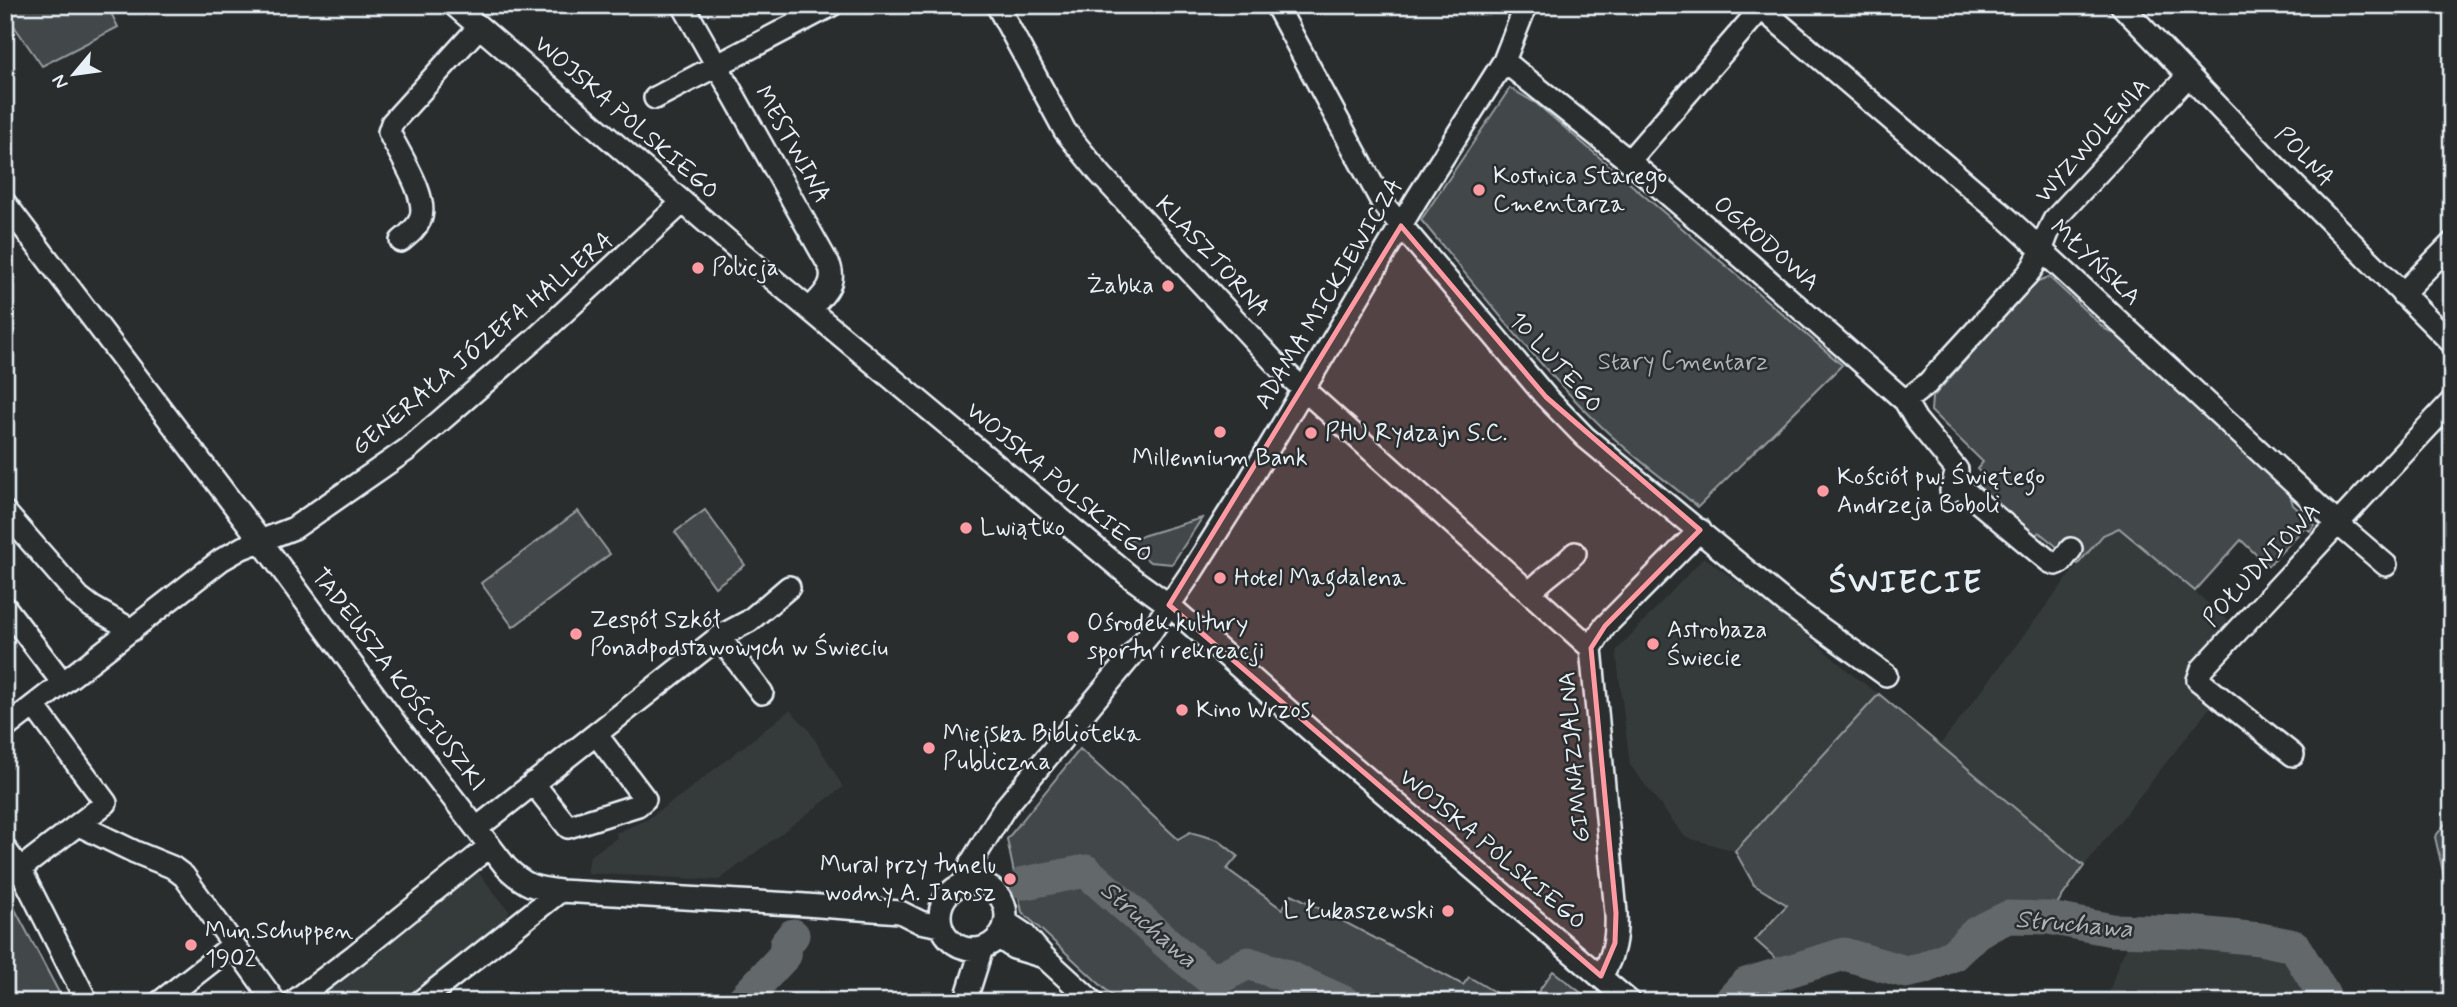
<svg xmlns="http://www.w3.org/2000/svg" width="2457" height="1007" font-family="Mynerve,sans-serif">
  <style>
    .built { fill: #363a3b }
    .green { fill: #424648; stroke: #959ca0; stroke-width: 2 }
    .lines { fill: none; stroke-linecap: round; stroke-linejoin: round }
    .river { stroke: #63686b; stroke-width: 33 }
    .minor-casing { stroke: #e8f1f8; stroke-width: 26 }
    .minor { stroke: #2a2d2e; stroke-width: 21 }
    .marked { fill: #ff9aa2; fill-opacity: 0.2; stroke: #ff9aa2; stroke-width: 5; stroke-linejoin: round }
    .poi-dot { fill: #ff9aa2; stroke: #2a2d2e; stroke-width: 2.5 }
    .labels { text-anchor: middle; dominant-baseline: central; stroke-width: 5; stroke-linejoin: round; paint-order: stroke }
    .street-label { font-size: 24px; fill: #e8f1f8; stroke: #2a2d2e }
    .poi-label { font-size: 24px; fill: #e8f1f8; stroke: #2a2d2e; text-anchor: start }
    .park-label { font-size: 24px; fill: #aeb5ba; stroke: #2a2d2e }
    .water-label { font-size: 26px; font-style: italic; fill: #acb3b9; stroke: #2a2d2e }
    .district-label { font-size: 32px; font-weight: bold; letter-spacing: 2px; fill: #e8f1f8; stroke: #2a2d2e }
  </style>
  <rect width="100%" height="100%" fill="#2a2d2e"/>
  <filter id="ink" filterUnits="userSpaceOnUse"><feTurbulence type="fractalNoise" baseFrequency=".0143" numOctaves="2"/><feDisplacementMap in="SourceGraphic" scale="14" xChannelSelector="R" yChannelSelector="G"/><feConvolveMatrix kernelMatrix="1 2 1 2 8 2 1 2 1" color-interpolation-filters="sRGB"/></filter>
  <g filter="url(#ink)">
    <!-- built -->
    <path class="built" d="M2119,528L2228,620L2186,683L2212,705L2084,866L1940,745L2078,564L2103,535Z
      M1704,557L1794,624L1855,677L1879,694L1735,851L1685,837L1630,765L1616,651Z
      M790,710L809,730L843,787L719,880L587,873L590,856L617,838L616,833L646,820L687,791Z
      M474,867L509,911L508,915L402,1002H306Z
      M2203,940L2292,952L2325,1002H2106L2119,962L2130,941Z"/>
    <!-- green -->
    <path class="green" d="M5,5H107L118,27L42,66L5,13Z
      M1510,88L1537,104L1842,365L1698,507C1666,480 1630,455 1600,425C1535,363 1479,289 1421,220Z
      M2049,277L2105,329L2121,337L2290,495L2293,505L2315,525L2310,531L2305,527L2268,566L2241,540L2195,591L2119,528L2103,535L2078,564L2039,532L2029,541L1968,495L1982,481L1980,479L1983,475L1977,469L1983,462L1931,411L1932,398L2035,282Z
      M705,510L745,565L715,587L675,532Z
      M578,511L610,554L513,627L481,583Z
      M1202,518L1172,564L1150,562L1125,541Z
      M1879,694L2084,866L2056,905L2003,911L1913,959L1844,946L1781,963L1755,940L1787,905L1754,885L1735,851Z
      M1080,749L1178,839L1190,832L1218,840L1238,856L1227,869L1282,909L1292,894L1463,985L1469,977L1503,997L1538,992L1553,971L1593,1002H1119L1022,912L1007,839Z
      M2452,815V910L2435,837Z
      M9,898L64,1002H5V900Z"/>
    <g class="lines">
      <!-- river -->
      <path class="river" d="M1025,883L1086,871L1176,951L1213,981L1248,963L1284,975L1344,1002
        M1732,999L1746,984L1844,954L1906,972L1924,968L1953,955L1977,932L2008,917L2049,918L2112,930L2189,932L2260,939L2294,946L2328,1002
        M741,1002L785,955L786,944L793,935"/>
      <!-- minor casing -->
      <g class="minor-casing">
        <path id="minor" d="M454,5L756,265L1133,579L1169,605L1310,730L1630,1002
          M683,5L830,267C836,285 822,296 810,309
          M997,5L1065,131L1101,175L1280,368L1591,648
          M1276,5L1383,204L1546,397L1585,437L1786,603L1886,675
          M2121,5L2274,165L2452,343
          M1761,8L2008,219L2337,523L2386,565
          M1504,61L1629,161L1751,265L1905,401L1916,420L1957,470L1951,491
          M655,98L832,5
          M1629,161L1764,5
          M5,203L261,541L398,727L506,867C525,886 534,888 560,891L792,904L900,912L920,922L941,926
          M401,241C408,235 416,229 420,220C430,198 398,153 389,132L392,123L479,27
          M2402,294L2452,243
          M1905,401L1927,384L2027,275C2041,259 2044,238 2054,220L2188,76
          M1954,482L2050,562L2056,564L2061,562L2071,549
          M5,512L79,597L92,607L132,630
          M1530,593C1543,577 1561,568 1575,553
          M5,607L63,683
          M719,637L762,693
          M5,728L221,560L242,548L294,528L408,449L535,339L683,202
          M2293,755L2198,680L2202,669L2452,401
          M533,783L568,827L638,805L645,799L596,734
          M79,825L135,852L172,867L184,876L275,1002
          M477,828L719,637L749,621L789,587
          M5,849L20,869L87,1002
          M5,875L20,869L106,803L34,706
          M940 916a33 33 0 1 1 66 0a33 33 0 1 1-66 0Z
          M966,883L971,863L1004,809L1148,636L1191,573L1248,483L1416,200L1504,61L1526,5
          M1006,922L1024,934L1044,957L1093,1002
          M998,937L1014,948L1044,957
          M1601,976C1614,956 1617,937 1616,913L1591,648L1605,626L1700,530
          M160,1002L233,945
          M293,1002L355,955L490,846
          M420,1002L560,891
          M965,1002L982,948"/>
      </g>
      <!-- minor -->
      <use href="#minor" class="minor"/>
    </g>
  </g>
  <!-- marked area -->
  <path class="marked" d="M1401,226L1546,397L1700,530L1605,626L1591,648L1616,913L1615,943L1601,976L1169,605Z"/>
  <!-- markers -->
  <g class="poi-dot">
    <circle cx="1479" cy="190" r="7"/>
    <circle cx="698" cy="268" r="7"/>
    <circle cx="1168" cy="286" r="7"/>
    <circle cx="1220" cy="432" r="7"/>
    <circle cx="1311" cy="433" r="7"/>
    <circle cx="1823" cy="491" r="7"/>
    <circle cx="966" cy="528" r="7"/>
    <circle cx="1220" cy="578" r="7"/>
    <circle cx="576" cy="634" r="7"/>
    <circle cx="1073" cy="637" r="7"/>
    <circle cx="1653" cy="644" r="7"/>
    <circle cx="1182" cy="710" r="7"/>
    <circle cx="929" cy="748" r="7"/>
    <circle cx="1010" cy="879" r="7"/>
    <circle cx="1448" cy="911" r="7"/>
    <circle cx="191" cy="945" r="7"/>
  </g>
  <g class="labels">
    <!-- street labels -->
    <g class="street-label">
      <text transform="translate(626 118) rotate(41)">WOJSKA POLSKIEGO</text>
      <text transform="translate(2093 141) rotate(-48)">WYZWOLENIA</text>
      <text transform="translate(792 145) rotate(61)">MESTWINA</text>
      <text transform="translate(2304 157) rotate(46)">POLNA</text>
      <text transform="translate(1766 244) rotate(41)">OGRODOWA</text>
      <text transform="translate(1212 257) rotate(47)">KLASZTORNA</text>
      <text transform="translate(2095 263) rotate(43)">MŁYŃSKA</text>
      <text transform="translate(1329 294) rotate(-59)">ADAMA MICKIEWICZA</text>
      <text transform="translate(483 344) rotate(-40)">GENERAŁA JÓZEFA HALLERA</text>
      <text transform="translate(1555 363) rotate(48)">10 LUTEGO</text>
      <text transform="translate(1059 483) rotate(40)">WOJSKA POLSKIEGO</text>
      <text transform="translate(2262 565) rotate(-47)">POŁUDNIOWA</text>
      <text transform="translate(398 680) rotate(53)">TADEUSZA KOŚCIUSZKI</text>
      <text transform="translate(1575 757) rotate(-95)">GIMNAZJALNA</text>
      <text transform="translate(1492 850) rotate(40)">WOJSKA POLSKIEGO</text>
    </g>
    <!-- poi labels -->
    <g class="poi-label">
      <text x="1493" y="176">Kostnica Starego<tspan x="1493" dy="28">Cmentarza</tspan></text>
      <text x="712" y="268">Policja</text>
      <text x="1154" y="286" text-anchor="end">Żabka</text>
      <text x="1325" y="433">PHU Rydzajn S.C.</text>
      <text x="1220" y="458" text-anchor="middle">Millennium Bank</text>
      <text x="1837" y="477">Kościół pw. Świętego<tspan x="1837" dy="28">Andrzeja Boboli</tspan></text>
      <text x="980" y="528">Lwiątko</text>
      <text x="1234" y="578">Hotel Magdalena</text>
      <text x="590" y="620">Zespół Szkół<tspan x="590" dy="28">Ponadpodstawowych w Świeciu</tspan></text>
      <text x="1087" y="623">Ośrodek kultury<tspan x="1087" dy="28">sportu i rekreacji</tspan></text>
      <text x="1667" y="630">Astrobaza<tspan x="1667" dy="28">Świecie</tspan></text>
      <text x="1196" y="710">Kino Wrzos</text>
      <text x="943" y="734">Miejska Biblioteka<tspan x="943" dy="28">Publiczna</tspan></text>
      <text x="996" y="865" text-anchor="end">Mural przy tunelu<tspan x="996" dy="28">wodny A. Jarosz</tspan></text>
      <text x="1434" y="911" text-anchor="end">L Łukaszewski</text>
      <text x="205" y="931">Mun.Schuppen<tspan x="205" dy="28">1902</tspan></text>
    </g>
    <!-- park labels -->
    <g class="park-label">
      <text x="1683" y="362">Stary Cmentarz</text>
    </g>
    <!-- water labels -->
    <g class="water-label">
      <text transform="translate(1148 925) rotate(41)">Struchawa</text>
      <text transform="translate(2074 925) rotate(5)">Struchawa</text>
    </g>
    <!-- district labels -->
    <g class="district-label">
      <text x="1906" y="583">ŚWIECIE</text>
    </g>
  </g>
  <!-- margin -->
  <rect width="2457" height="1007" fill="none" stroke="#2a2d2e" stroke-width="28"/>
  <rect x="14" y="14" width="2429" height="979" fill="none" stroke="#e8f1f8" stroke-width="2.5" filter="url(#ink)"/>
  <!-- north arrow -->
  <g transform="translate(74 74) rotate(241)" stroke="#2a2d2e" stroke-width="5" paint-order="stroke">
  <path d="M0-5L12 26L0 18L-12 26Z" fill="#e8f1f8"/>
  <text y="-10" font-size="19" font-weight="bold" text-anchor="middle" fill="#e8f1f8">N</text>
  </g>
</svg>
